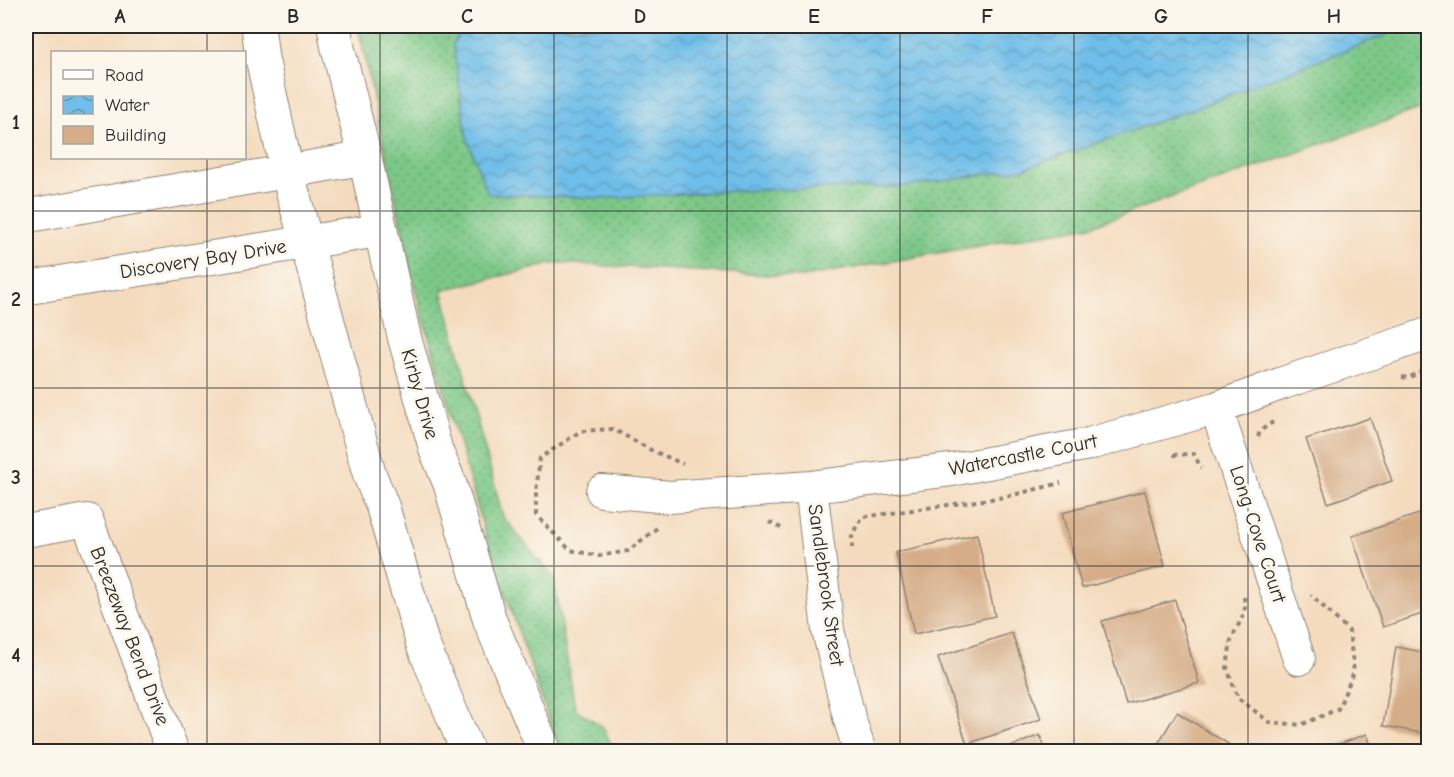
<svg xmlns="http://www.w3.org/2000/svg" width="1454" height="777" font-family="'Comic Neue',sans-serif">
  <style>
    .grass { fill: url(#grass-dots); stroke: #537a59; stroke-width: 1.5 }
    .water { fill: url(#water-waves); stroke: #4c748a; stroke-width: 1.5 }
    .building { fill: #d5ae89 }
    .lines { fill: none; stroke-linecap: round; stroke-linejoin: round }
    .minor-casing { stroke: #908374; stroke-width: 34 }
    .tertiary-casing { stroke: #908374; stroke-width: 35 }
    .secondary-casing { stroke: #908374; stroke-width: 35 }
    .path { stroke: #908374; stroke-width: 4; stroke-dasharray: 4.5 4.5; stroke-linecap: butt }
    .minor { stroke: #fff; stroke-width: 32 }
    .tertiary { stroke: #fff; stroke-width: 33 }
    .secondary { stroke: #fff; stroke-width: 33 }
    .grid { fill: none; stroke: #2b2b2b; stroke-width: 1.5; stroke-opacity: 0.55 }
    .labels { text-anchor: middle; dominant-baseline: central; stroke-width: 6; stroke-linejoin: round; paint-order: stroke }
    .street-label { font-size: 20px; fill: #2b2b2b; stroke: #fbf7ec }
    .neatline { fill: none; stroke: #2b2b2b; stroke-width: 2 }
    .grid-label { font-size: 20px; text-anchor: middle; font-weight: bold; fill: #2b2b2b }
  </style>
  <defs>
    <pattern id="grass-dots" width="8" height="8" patternUnits="userSpaceOnUse" patternTransform="scale(1.5)"><rect width="8" height="8" fill="#7bc887"/><path d="M2 2h.1M6 6h.1" fill="none" stroke="#65a36f" stroke-width="1.8" stroke-linecap="round"/></pattern>
    <pattern id="water-waves" width="16" height="10" patternUnits="userSpaceOnUse" patternTransform="scale(1.5)"><rect width="16" height="10" fill="#6ebee9"/><path d="M0 5q4-4 8 0t8 0" fill="none" stroke="#5b9bbd"/></pattern>
  </defs>
  <rect width="100%" height="100%" fill="#fbf7ec"/>
  <filter id="ink" filterUnits="userSpaceOnUse"><feTurbulence type="fractalNoise" baseFrequency=".0167" numOctaves="2"/><feDisplacementMap in="SourceGraphic" scale="12" xChannelSelector="R" yChannelSelector="G"/><feConvolveMatrix kernelMatrix="1 2 1 2 8 2 1 2 1" color-interpolation-filters="sRGB"/></filter>
  <filter id="wash" filterUnits="userSpaceOnUse"><feTurbulence type="fractalNoise" baseFrequency=".008" numOctaves="4" result="noise"/><feDisplacementMap in="SourceGraphic" scale="24" xChannelSelector="R" yChannelSelector="G"/><feGaussianBlur stdDeviation="1.35" result="paint"/><feColorMatrix in="noise" values="0 0 0 0 0 0 0 0 0 0 0 0 0 0 0 0 0 1.4 0 .05"/><feComposite in="paint" operator="in"/></filter>
  <g filter="url(#wash)">
    <rect width="100%" height="100%" fill="#f4dbbe"/>
    <!-- grass -->
    <path class="grass" d="M358,26H1428V106L1091,226L802,277L556,263L442,290L503,517L554,578L575,709L603,727L614,751H560L486,537L414,285Z"/>
    <!-- water -->
    <path class="water" d="M466,26H1409L1185,112L1023,169L901,187L733,191L604,198L488,194L467,138L453,43Z"/>
    <g id="blocks">
      <!-- building -->
      <path class="building" d="M1370,418L1392,481L1328,503L1306,439Z
        M1145,491L1165,566L1082,588L1062,513Z
        M1428,511V612L1383,627L1352,536Z
        M977,534L995,616L914,634L896,552Z
        M1175,600L1199,683L1126,704L1102,621Z
        M1012,633L1041,719L967,744L938,657Z
        M1396,647L1428,653V734L1383,726Z
        M1177,712L1241,752H1153Z
        M1367,734L1373,752H1320V751Z
        M1040,735L1046,752H1000V751Z"/>
    </g>
  </g>
  <g filter="url(#ink)">
    <use href="#blocks" fill-opacity="0" stroke="#908374" stroke-width="1.5"/>
    <g class="lines">
      <!-- minor casing -->
      <g class="minor-casing">
        <path id="minor" d="M1216,408L1299,659
          M811,487L828,630L849,717L860,752
          M602,491L670,497L811,487L951,470L1089,444L1216,408L1283,383L1428,334
          M26,531L87,520L173,752"/>
      </g>
      <!-- tertiary casing -->
      <g class="tertiary-casing">
        <path id="tertiary" d="M26,216L365,158
          M26,288L381,230"/>
      </g>
      <!-- secondary casing -->
      <g class="secondary-casing">
        <path id="secondary" d="M258,26L262,58L287,171L369,473L383,508L423,645L468,752
          M334,26L337,44L365,158L404,336L436,450L450,484L490,621L545,752"/>
      </g>
      <!-- path -->
      <path class="path" d="M1402,377L1408,378L1420,372
        M1258,437L1260,431L1273,422
        M1173,455L1194,454L1201,468
        M769,522L783,529
        M657,528L628,551L599,556L570,550L536,515V492L540,458L581,431L613,429L651,450L683,464
        M852,548V534L863,517L1005,497L1061,483
        M1244,597L1245,612L1231,640L1227,668L1238,698L1269,722L1301,725L1338,709L1354,672L1349,631L1311,595"/>
      <!-- minor -->
      <use href="#minor" class="minor"/>
      <!-- tertiary -->
      <use href="#tertiary" class="tertiary"/>
      <!-- secondary -->
      <use href="#secondary" class="secondary"/>
    </g>
  </g>
  <!-- grid -->
  <path class="grid" d="M207,26V52M380,26V752M554,26V752M727,26V752M900,26V752M1074,26V752M1248,26V752M207,158V752M26,211H1428M26,388H1428M26,566H1428"/>
  <g class="labels">
    <!-- street labels -->
    <g class="street-label">
      <text transform="translate(203 259) rotate(-9)">Discovery Bay Drive</text>
      <text transform="translate(420 394) rotate(74)">Kirby Drive</text>
      <text transform="translate(1023 455) rotate(-11)">Watercastle Court</text>
      <text transform="translate(1258 534) rotate(72)">Long Cove Court</text>
      <text transform="translate(826 585) rotate(82)">Sandlebrook Street</text>
      <text transform="translate(130 636) rotate(69)">Breezeway Bend Drive</text>
    </g>
  </g>
  <!-- margin -->
  <rect width="1454" height="777" fill="none" stroke="#fbf7ec" stroke-width="66"/>
  <!-- legend -->
  <rect x="51" y="51" width="195" height="108" fill="#fbf7ec" stroke="#a8a59f" stroke-width="1.5"/>
  <rect x="63" y="70" width="30" height="9" fill="#ffffff" stroke="#a8a59f" stroke-width="1.5"/>
  <text x="105" y="81" font-size="18" fill="#2b2b2b">Road</text>
  <rect x="63" y="96" width="30" height="18" fill="url(#water-waves)" stroke="#a8a59f" stroke-width="1.5"/>
  <text x="105" y="111" font-size="18" fill="#2b2b2b">Water</text>
  <rect x="63" y="126" width="30" height="18" fill="#d5ae89" stroke="#a8a59f" stroke-width="1.5"/>
  <text x="105" y="141" font-size="18" fill="#2b2b2b">Building</text>
  <rect x="33" y="33" width="1388" height="711" class="neatline"/>
  <g class="grid-label">
    <text x="120" y="23">A</text>
    <text x="293" y="23">B</text>
    <text x="467" y="23">C</text>
    <text x="640" y="23">D</text>
    <text x="814" y="23">E</text>
    <text x="987" y="23">F</text>
    <text x="1161" y="23">G</text>
    <text x="1334" y="23">H</text>
    <text x="16" y="129">1</text>
    <text x="16" y="306">2</text>
    <text x="16" y="484">3</text>
    <text x="16" y="662">4</text>
  </g>
</svg>
